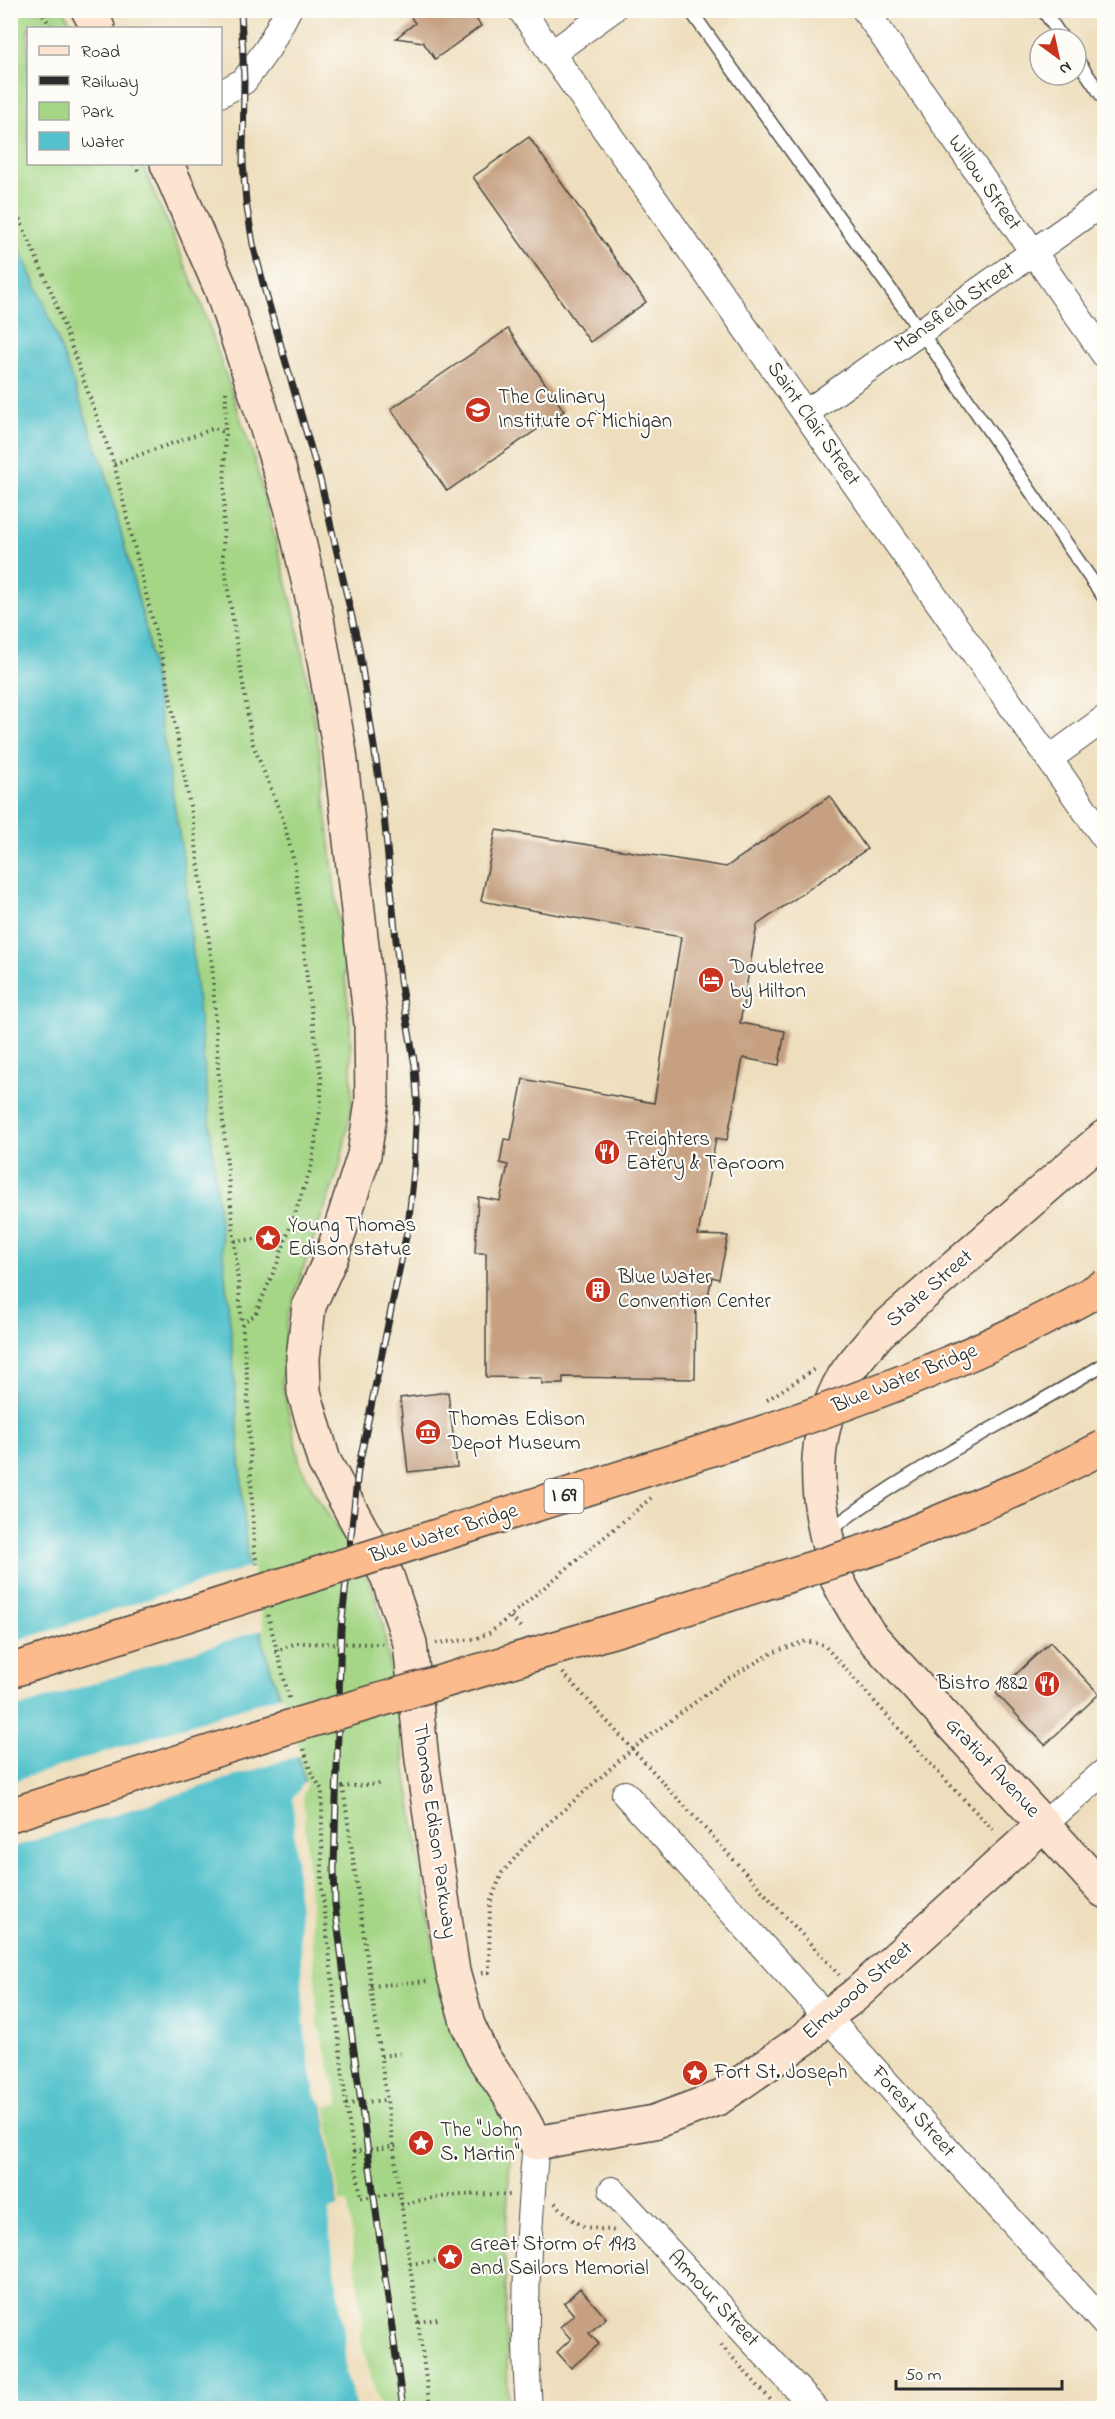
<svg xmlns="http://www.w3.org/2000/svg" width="1115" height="2419" font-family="'Indie Flower',sans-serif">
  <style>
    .green { fill: #a4d686; stroke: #688058; stroke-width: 1.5 }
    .water { fill: #54c2cc; stroke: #40767c; stroke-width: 1.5 }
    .pier { fill: #eedebd }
    .building { fill: #c6a081 }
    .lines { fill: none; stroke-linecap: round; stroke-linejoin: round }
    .lane-casing { stroke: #484641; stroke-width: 15 }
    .street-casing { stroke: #484641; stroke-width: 28 }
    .secondary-casing { stroke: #484641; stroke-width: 36 }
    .path { stroke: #484641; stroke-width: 4; stroke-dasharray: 1.5 4.5; stroke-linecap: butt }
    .lane { stroke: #fff; stroke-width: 12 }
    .street { stroke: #fff; stroke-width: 26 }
    .secondary { stroke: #fde4d1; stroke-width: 33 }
    .rail-casing { stroke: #2b2b2b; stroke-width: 7 }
    .rail { stroke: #fdfcf7; stroke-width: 4.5; stroke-dasharray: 14; stroke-linecap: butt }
    .highway-bridge-casing { stroke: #484641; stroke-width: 36; stroke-linecap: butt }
    .highway-bridge { stroke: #fbbb8d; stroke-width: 33 }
    .labels { text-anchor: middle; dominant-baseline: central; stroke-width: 4.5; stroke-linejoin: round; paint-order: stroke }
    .shield { fill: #fdfcf7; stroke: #6a6a68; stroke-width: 1.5 }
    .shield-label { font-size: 20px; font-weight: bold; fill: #2b2b2b }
    .street-label { font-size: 21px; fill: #2b2b2b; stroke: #fdfcf7 }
    .poi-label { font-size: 21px; fill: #2b2b2b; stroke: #fdfcf7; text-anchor: start }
  </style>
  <rect width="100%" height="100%" fill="#fdfcf7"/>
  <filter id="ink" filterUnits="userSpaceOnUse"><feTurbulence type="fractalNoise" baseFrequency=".0167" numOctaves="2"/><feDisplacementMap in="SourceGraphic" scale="12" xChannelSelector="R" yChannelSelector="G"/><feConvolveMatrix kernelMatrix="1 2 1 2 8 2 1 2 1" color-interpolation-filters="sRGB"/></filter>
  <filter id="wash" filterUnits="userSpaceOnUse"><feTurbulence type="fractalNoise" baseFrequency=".008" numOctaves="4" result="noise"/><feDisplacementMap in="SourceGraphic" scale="24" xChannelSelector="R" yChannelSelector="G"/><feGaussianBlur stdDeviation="1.35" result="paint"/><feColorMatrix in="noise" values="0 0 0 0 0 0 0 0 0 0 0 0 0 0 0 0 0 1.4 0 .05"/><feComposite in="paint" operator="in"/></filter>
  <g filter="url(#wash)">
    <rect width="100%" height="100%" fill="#eedebd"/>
    <!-- green -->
    <path class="green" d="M10,11H64L74,28H28V164H142L200,300L254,458L296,619L319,748L350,1022L352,1103L340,1166L310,1248L287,1320L282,1383L300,1464L314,1492L366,1575L376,1598L383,1625L441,1994L455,2037L500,2109L511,2142L505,2249L508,2408H377L358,2342L338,2206L315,2025L299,1758L264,1647L247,1559L184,864L145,625L105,471L45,305L11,228Z"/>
    <!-- water -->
    <path class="water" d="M10,228L45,305L105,471L145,625L184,864L232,1343L247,1559L264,1647L305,1781L300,1795L323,2105L358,2342L377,2408H11Z"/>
    <!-- pier -->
    <path class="pier" d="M252,1566L264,1629L10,1710L11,1643Z
      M282,1695L301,1755L10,1848L11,1782Z
      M305,1781L308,1782L303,1795L318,2024L339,2102L337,2105L326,2107L340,2203L346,2202L348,2205L362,2318L361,2342L380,2408H357L346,2373L344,2332L330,2236L329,2210L338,2206L323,2105L315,2095L305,2038L293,1798Z"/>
    <g id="blocks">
      <!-- building -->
      <path class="building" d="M406,10H470L481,26L435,59L423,42L396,38L415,23Z
        M529,137L646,302L590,342L473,177Z
        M508,329L564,411L447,491L391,409Z
        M830,796L867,849L757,925L740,1023L785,1031L779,1065L743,1058L727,1140L716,1138L698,1235L728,1236L719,1279L712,1277L707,1301H696L695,1379L563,1377V1384H542V1378L486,1377V1253H475L478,1197L500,1201L508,1165L500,1163L504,1139L511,1140L523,1079L654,1103L681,937L481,901L496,830L726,867Z
        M448,1392L457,1467L408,1472L400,1398Z
        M1050,1642L1099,1694L1045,1745L996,1693Z
        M580,2288L606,2318L589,2333L599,2344L571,2368L557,2352L571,2339L560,2327L574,2315L564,2303Z"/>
    </g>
  </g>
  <g filter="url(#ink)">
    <use href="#blocks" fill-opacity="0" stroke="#484641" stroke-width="1.5"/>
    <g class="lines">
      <!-- lane casing -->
      <g class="lane-casing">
        <path id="lane" d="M690,10L921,332L1104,598
          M1043,10L1063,39
          M1076,58L1104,99
          M829,1531C914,1465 1013,1420 1104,1364"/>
      </g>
      <!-- street casing -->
      <g class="street-casing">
        <path id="street" d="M521,10L1104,837
          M865,10L1104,354
          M551,54L612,10
          M220,94L244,81L268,48L288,10
          M806,413L1104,202
          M1049,759L1104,719
          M625,1794L1104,2323
          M1044,1824L1104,1772
          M612,2190L815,2408
          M529,2408C522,2320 528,2232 536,2143"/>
      </g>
      <!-- secondary casing -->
      <g class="secondary-casing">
        <path id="secondary" d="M88,10L98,28
          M167,164L221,289L258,400L291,507L317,619L340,753L371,1024L372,1102L364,1155L332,1255L309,1306L303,1358L304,1392L324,1461L387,1576L410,1643L422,1760L453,1972L468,2025L483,2057L509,2095L536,2143L654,2122L719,2098L807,2037L827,2016L854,1996L1044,1824
          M1104,1137L879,1333C865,1350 848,1367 838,1387C813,1439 815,1489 828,1543C831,1555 833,1568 837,1579C846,1598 858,1616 869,1634L1104,1891"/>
      </g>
      <!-- path -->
      <path class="path" d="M40,10L52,28
        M134,164L140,173
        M10,197L52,293L114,464L167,679L193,823L212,963L218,1067L247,1377L254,1548L257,1564
        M226,392L223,557L252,742L283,819L295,866L309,997L321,1077V1105L311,1168L277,1264L255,1315L243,1322
        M114,464L215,428L225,433
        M235,1241L268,1238L285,1240
        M767,1400L816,1368
        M268,1615L289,1698
        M511,1617L523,1630
        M436,1643L475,1639L491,1632L651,1498
        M275,1652L296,1643L384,1644
        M563,1673L839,1975
        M304,1749L310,1770L322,1790V1887L346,2104L361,2198L399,2193
        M379,1784L343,1787L430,2408
        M482,1973L489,1972L490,1903L502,1873L531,1839L631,1750L725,1680L774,1652L806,1641L824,1645L936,1770L995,1832
        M371,1986L427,1981
        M381,2056L404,2053
        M346,2104L386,2100
        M353,2152L398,2146
        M555,2203L573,2220L585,2227L617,2231
        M401,2205C437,2195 473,2193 510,2195
        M410,2264L440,2260
        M418,2322L438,2319
        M721,2345L778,2408"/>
      <!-- lane -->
      <use href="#lane" class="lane"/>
      <!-- street -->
      <use href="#street" class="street"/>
      <!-- secondary -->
      <use href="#secondary" class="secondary"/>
      <!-- rail casing -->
      <g class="rail-casing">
        <path id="rail" d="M241,10L244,81L243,163L246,202L253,244L265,291L321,483L359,648L383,806L400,981L415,1066L417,1098L414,1171L408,1227L358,1470L341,1630L334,1868L335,1904L347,2000L403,2408"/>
      </g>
      <!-- rail -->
      <use href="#rail" class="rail"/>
      <!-- highway-bridge casing -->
      <g class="highway-bridge-casing">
        <path id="highway-bridge" d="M10,1671L740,1440C865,1398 990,1353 1104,1286
          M10,1815L292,1726L640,1623L878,1547L1030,1484L1104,1447"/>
      </g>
      <!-- highway-bridge -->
      <use href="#highway-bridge" class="highway-bridge"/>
    </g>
  </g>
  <!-- icons -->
  <defs>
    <g id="school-disc" transform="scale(1.35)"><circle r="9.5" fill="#c8321e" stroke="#fdfcf7"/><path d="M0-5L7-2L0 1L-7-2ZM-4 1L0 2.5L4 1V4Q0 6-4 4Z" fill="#fff"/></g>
    <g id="hotel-disc" transform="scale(1.35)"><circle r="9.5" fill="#c8321e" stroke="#fdfcf7"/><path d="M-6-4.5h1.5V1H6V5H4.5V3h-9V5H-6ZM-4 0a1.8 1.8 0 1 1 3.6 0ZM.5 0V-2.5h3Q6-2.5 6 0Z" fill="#fff"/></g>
    <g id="restaurant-disc" transform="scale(1.35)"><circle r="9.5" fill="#c8321e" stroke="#fdfcf7"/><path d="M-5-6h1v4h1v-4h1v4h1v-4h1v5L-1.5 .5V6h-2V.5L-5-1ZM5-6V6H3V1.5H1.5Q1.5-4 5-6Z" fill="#fff"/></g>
    <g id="sight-disc" transform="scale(1.35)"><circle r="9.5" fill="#c8321e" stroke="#fdfcf7"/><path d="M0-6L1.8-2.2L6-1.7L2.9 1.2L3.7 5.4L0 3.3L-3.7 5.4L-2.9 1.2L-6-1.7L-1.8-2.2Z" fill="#fff"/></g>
    <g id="building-disc" transform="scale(1.35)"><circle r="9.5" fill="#c8321e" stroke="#fdfcf7"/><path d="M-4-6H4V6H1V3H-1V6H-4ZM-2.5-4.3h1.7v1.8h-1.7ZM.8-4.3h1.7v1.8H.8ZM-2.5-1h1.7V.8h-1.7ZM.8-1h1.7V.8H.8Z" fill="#fff"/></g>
    <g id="museum-disc" transform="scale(1.35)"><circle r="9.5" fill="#c8321e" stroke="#fdfcf7"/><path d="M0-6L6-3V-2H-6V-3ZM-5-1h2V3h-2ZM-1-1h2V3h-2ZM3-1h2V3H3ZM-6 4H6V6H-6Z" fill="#fff"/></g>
  </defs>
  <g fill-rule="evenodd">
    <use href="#school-disc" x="478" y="410"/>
    <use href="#hotel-disc" x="711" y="980"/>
    <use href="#restaurant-disc" x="607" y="1152"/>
    <use href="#sight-disc" x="268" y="1238"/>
    <use href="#building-disc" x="598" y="1290"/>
    <use href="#museum-disc" x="428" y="1432"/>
    <use href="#restaurant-disc" x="1047" y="1684"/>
    <use href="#sight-disc" x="695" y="2073"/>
    <use href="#sight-disc" x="421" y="2143"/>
    <use href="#sight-disc" x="450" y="2257"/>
  </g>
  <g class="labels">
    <!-- shield labels -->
    <rect class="shield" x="544.5" y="1479" width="39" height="34" rx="4.5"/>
    <g class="shield-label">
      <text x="564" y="1496">I 69</text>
    </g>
    <!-- street labels -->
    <g class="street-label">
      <text transform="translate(984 183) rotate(55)">Willow Street</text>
      <text transform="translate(955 308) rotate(-35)">Mansfield Street</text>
      <text transform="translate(813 424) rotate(55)">Saint Clair Street</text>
      <text transform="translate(930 1289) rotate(-41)">State Street</text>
      <text transform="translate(905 1379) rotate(-22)">Blue Water Bridge</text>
      <text transform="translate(444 1534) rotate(-18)">Blue Water Bridge</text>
      <text transform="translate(992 1768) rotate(47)">Gratiot Avenue</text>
      <text transform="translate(434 1831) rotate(82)">Thomas Edison Parkway</text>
      <text transform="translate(858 1991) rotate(-41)">Elmwood Street</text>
      <text transform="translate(913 2112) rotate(48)">Forest Street</text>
      <text transform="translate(713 2299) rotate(47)">Armour Street</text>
    </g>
    <!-- poi labels -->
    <g class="poi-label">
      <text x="498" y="398">The Culinary<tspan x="498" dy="24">Institute of Michigan</tspan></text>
      <text x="730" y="968">Doubletree<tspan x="730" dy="24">by Hilton</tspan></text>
      <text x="626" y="1140">Freighters<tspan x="626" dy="24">Eatery &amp; Taproom</tspan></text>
      <text x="288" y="1226">Young Thomas<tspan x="288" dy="24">Edison statue</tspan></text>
      <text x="618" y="1278">Blue Water<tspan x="618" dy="24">Convention Center</tspan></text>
      <text x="448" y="1420">Thomas Edison<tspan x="448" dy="24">Depot Museum</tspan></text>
      <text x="1028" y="1684" text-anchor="end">Bistro 1882</text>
      <text x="714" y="2073">Fort St. Joseph</text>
      <text x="440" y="2131">The "John<tspan x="440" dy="24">S. Martin"</tspan></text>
      <text x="470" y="2245">Great Storm of 1913<tspan x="470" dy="24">and Sailors Memorial</tspan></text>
    </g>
  </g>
  <!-- margin -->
  <rect width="1115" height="2419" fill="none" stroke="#fdfcf7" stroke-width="36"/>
  <!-- legend -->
  <rect x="27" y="27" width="195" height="138" fill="#fdfcf7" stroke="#a9a8a5" stroke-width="1.5"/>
  <rect x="39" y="46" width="30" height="9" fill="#fde4d1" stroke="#a9a8a5" stroke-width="1.5"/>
  <text x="81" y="57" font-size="18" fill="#2b2b2b">Road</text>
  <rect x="39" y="76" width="30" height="9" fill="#2b2b2b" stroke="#a9a8a5" stroke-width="1.5"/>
  <text x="81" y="87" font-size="18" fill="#2b2b2b">Railway</text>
  <rect x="39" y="102" width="30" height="18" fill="#a4d686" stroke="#a9a8a5" stroke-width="1.5"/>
  <text x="81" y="117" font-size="18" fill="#2b2b2b">Park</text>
  <rect x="39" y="132" width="30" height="18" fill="#54c2cc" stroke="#a9a8a5" stroke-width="1.5"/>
  <text x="81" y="147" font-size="18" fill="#2b2b2b">Water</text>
  <!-- north arrow -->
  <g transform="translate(1058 57) rotate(147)"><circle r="28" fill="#fdfcf7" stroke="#a9a8a5" stroke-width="1.5"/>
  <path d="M0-4.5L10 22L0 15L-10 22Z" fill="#c8321e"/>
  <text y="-9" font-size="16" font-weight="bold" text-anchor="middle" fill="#2b2b2b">N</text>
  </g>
  <!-- scale -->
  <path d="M896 2380v9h166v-9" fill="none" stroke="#2b2b2b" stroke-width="3"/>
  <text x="905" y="2380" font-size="18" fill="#2b2b2b" stroke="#fdfcf7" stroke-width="4.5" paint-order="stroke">50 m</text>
</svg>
